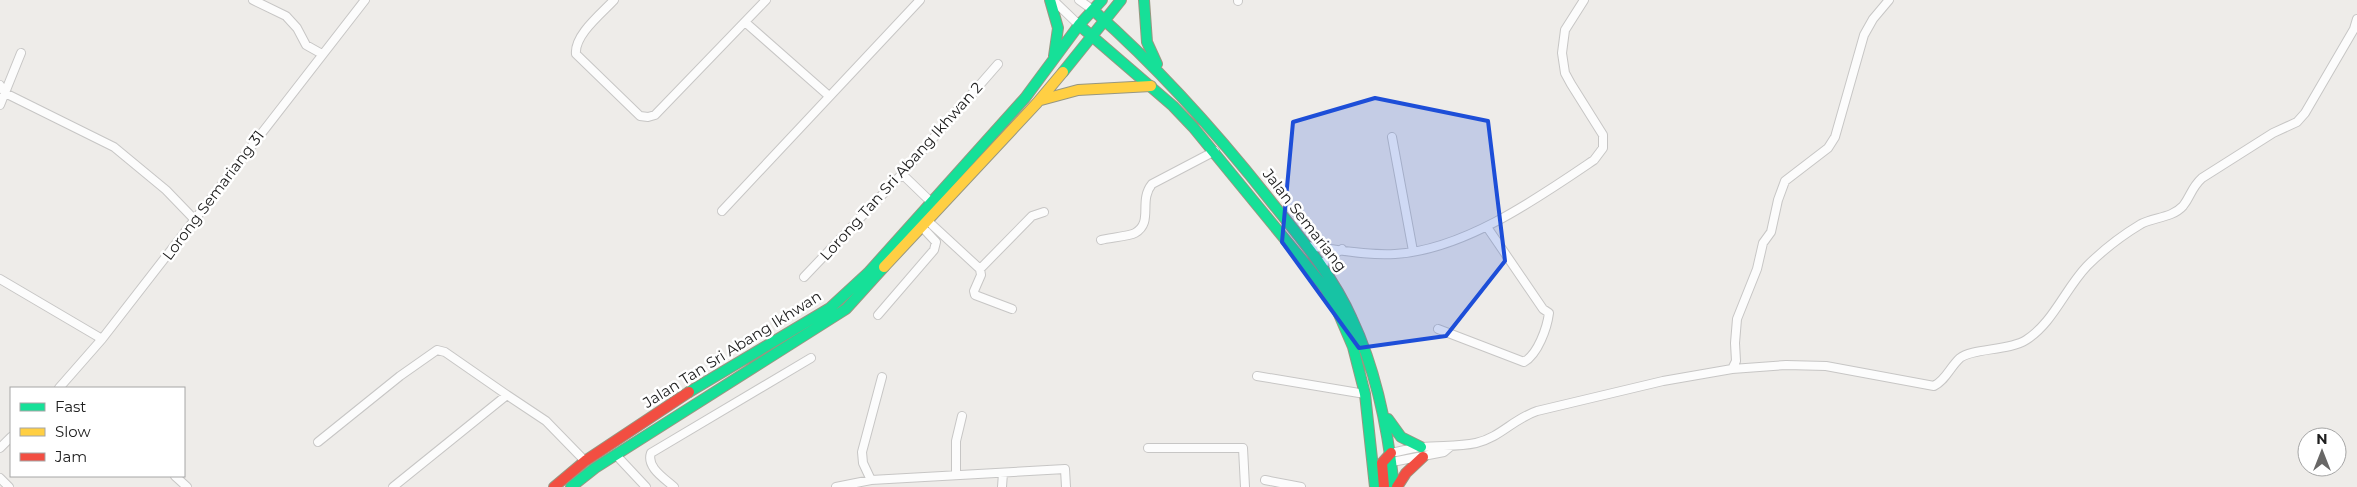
<svg xmlns="http://www.w3.org/2000/svg" width="2357" height="487" font-family="Montserrat,sans-serif">
  <style>
    .lines { fill: none; stroke-linecap: round; stroke-linejoin: round }
    .street-casing { stroke: #c7c6c5; stroke-width: 10 }
    .fast-casing { stroke: #979781; stroke-width: 12 }
    .slow-casing { stroke: #979781; stroke-width: 12 }
    .jam-casing { stroke: #979781; stroke-width: 12 }
    .street { stroke: #fcfcfc; stroke-width: 8 }
    .fast { stroke: #16e098; stroke-width: 10 }
    .slow { stroke: #ffcf43; stroke-width: 10 }
    .jam { stroke: #f24e42; stroke-width: 10 }
    .marked { fill: #1d4ed8; fill-opacity: 0.2; stroke: #1d4ed8; stroke-width: 4; stroke-linejoin: round }
    .labels { text-anchor: middle; dominant-baseline: central; stroke-width: 5; stroke-linejoin: round; paint-order: stroke }
    .street-label { font-size: 15px; fill: #202020; stroke: #fff }
  </style>
  <rect width="100%" height="100%" fill="#eeece9"/>
  <g class="lines">
    <!-- street casing -->
    <g class="street-casing">
      <path id="street" d="M253,0L286,16L297,28L306,45L322,54
        M614,0C602,13 574,35 576,54L640,116L648,117L655,115L766,0
        M1053,0L1079,25
        M1079,0L1093,10
        M1238,1V0
        M745,22L829,96
        M0,85L5,93L114,147L166,190L194,219
        M0,105L21,53
        M1392,137L1413,251
        M902,174L931,202
        M722,211L920,0
        M929,222L980,269L1032,216L1044,212
        M1101,240C1108,238 1130,236 1135,233C1154,222 1138,201 1152,184L1215,151
        M1307,246C1335,249 1367,256 1395,254C1464,250 1538,198 1594,160L1603,148V135L1571,84L1565,73L1562,53L1565,30L1584,0
        M1323,266L1325,261L1342,249
        M980,269L981,275L974,291L975,295L1012,309
        M804,277L902,174L998,64
        M0,279L102,339
        M878,315L934,250L936,242L923,228
        M1438,329L1524,362C1538,354 1547,328 1549,313L1543,309L1487,227
        M1732,369L1786,365L1826,366L1934,386C1946,380 1950,367 1960,358C1972,348 2009,351 2026,340C2053,323 2065,289 2087,266C2103,250 2121,236 2141,224C2154,217 2172,218 2183,206C2191,196 2191,188 2202,178L2273,133L2297,122L2305,113L2354,29L2357,19
        M1257,376L1365,394
        M59,388L102,339L365,0
        M318,442L400,376L437,350L445,352L507,395
        M0,448L11,437
        M1148,448H1243L1245,487
        M1391,453C1401,451 1412,448 1422,447C1440,445 1458,447 1476,443C1501,437 1513,419 1537,411L1663,381L1732,369L1736,361L1735,343L1737,319L1757,269L1763,243L1771,232L1778,200L1785,181L1828,148L1835,137L1864,35L1873,19L1889,0
        M616,455L646,487
        M1392,462L1444,452L1450,447
        M956,475V441L962,416
        M175,476L187,487
        M0,478L9,487
        M871,480L863,463L862,452L882,377
        M1265,480L1301,487
        M393,487L507,395L546,421L585,461
        M674,487C664,478 646,467 651,453L811,358
        M836,487L871,480L1065,469L1066,487
        M1002,487L1003,473"/>
    </g>
    <!-- fast casing -->
    <g class="fast-casing">
      <path id="fast" d="M1050,0L1058,28L1054,56
        M1144,0L1147,42L1157,64
        M1093,10C1160,69 1218,134 1273,204C1303,241 1333,276 1352,319C1377,372 1388,429 1394,487
        M1079,25L1173,106L1193,127L1325,288L1335,305L1353,347L1365,394L1375,487
        M1063,72L1121,0
        M689,392L830,308L868,273L1025,98L1079,25L1102,0
        M1388,419L1401,437L1421,447
        M571,487L595,468L846,309L884,267"/>
    </g>
    <!-- slow casing -->
    <g class="slow-casing">
      <path id="slow" d="M1041,100L1078,90L1151,86
        M884,267L1037,103L1063,72"/>
    </g>
    <!-- jam casing -->
    <g class="jam-casing">
      <path id="jam" d="M554,487L585,461L689,392
        M1384,487L1382,463L1391,453
        M1397,487L1406,473L1423,457"/>
    </g>
    <!-- street -->
    <use href="#street" class="street"/>
    <!-- fast -->
    <use href="#fast" class="fast"/>
    <!-- slow -->
    <use href="#slow" class="slow"/>
    <!-- jam -->
    <use href="#jam" class="jam"/>
  </g>
  <!-- marked area -->
  <path class="marked" d="M1375,98L1488,121L1505,261L1446,336L1359,348L1282,242L1293,122Z"/>
  <g class="labels">
    <!-- street labels -->
    <g class="street-label">
      <text transform="translate(901 171) rotate(-48)">Lorong Tan Sri Abang Ikhwan 2</text>
      <text transform="translate(213 195) rotate(-53)">Lorong Semariang 31</text>
      <text transform="translate(1305 220) rotate(52)">Jalan Semariang</text>
      <text transform="translate(732 349) rotate(-32)">Jalan Tan Sri Abang Ikhwan</text>
    </g>
  </g>
  <!-- legend -->
  <rect x="10" y="387" width="175" height="90" fill="#ffffff" stroke="#a6a6a6"/>
  <rect x="20" y="403" width="25" height="8" fill="#16e098" stroke="#a6a6a6"/>
  <text x="55" y="412" font-size="15" fill="#202020">Fast</text>
  <rect x="20" y="428" width="25" height="8" fill="#ffcf43" stroke="#a6a6a6"/>
  <text x="55" y="437" font-size="15" fill="#202020">Slow</text>
  <rect x="20" y="453" width="25" height="8" fill="#f24e42" stroke="#a6a6a6"/>
  <text x="55" y="462" font-size="15" fill="#202020">Jam</text>
  <!-- north arrow -->
  <g transform="translate(2322 452)"><circle r="24" fill="#ffffff" stroke="#a6a6a6"/>
  <path d="M0-4L9 19L0 12L-9 19Z" fill="#686766"/>
  <text y="-8" font-size="14" font-weight="bold" text-anchor="middle" fill="#202020">N</text>
  </g>
</svg>
